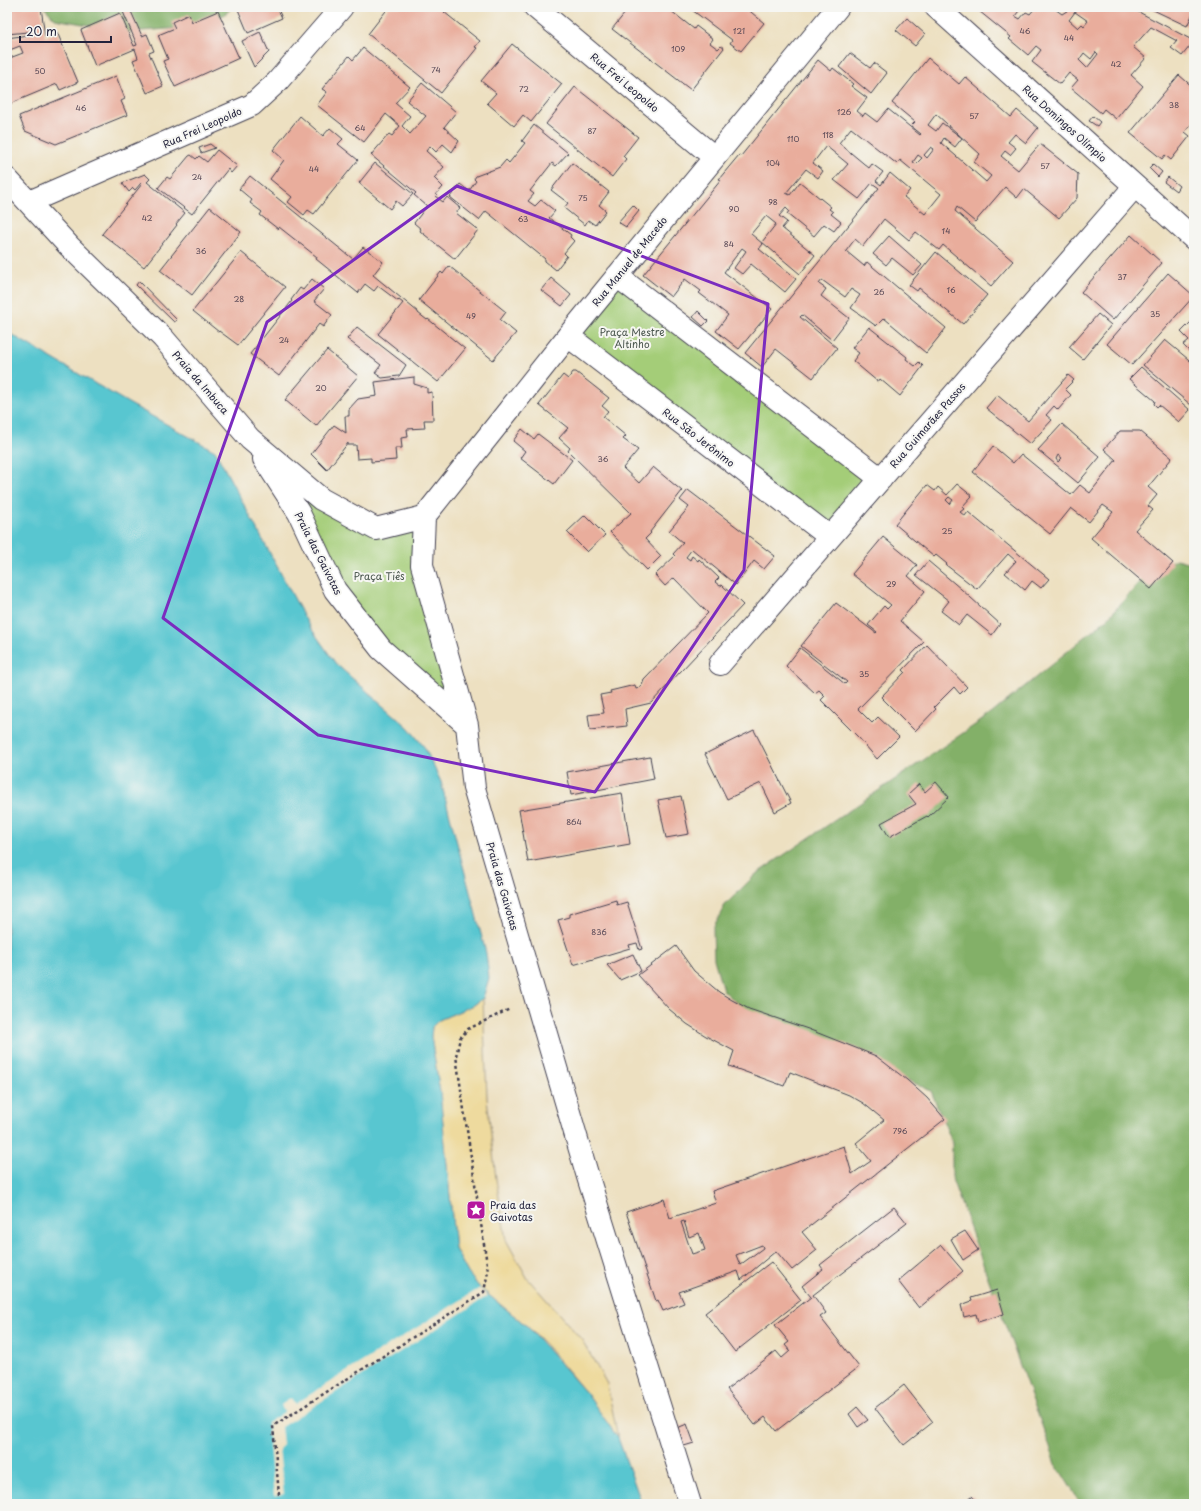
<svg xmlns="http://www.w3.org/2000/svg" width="1201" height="1511" font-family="'Playpen Sans',sans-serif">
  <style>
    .green { fill: #a4cd78; stroke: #63785a }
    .forest { fill: #83b068; stroke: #526952 }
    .sand { fill: #eeda9e; stroke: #887e6c }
    .water { fill: #59c6d0; stroke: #3e7486 }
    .pier { fill: #ede0c1 }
    .building { fill: #e9ad9c; fill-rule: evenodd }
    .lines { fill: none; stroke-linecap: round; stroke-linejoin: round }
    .street-casing { stroke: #403e4f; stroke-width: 24 }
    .path { stroke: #403e4f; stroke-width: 2.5; stroke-dasharray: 3 3; stroke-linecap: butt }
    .street { stroke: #fff; stroke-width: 22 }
    .marked { fill: none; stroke: #7b2cbf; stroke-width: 3; stroke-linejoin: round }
    .labels { text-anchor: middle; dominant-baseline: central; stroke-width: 4; stroke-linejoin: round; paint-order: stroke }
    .number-label { font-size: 8px; fill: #544553 }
    .street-label { font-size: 10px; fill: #22223b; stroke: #f6f6f2 }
    .park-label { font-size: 10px; fill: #49554d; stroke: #f6f6f2 }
    .poi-label { font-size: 10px; fill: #22223b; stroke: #f6f6f2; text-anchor: start }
  </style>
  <rect width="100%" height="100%" fill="#f6f6f2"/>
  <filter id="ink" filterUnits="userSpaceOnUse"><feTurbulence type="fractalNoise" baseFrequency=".025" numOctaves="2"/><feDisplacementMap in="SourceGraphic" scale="8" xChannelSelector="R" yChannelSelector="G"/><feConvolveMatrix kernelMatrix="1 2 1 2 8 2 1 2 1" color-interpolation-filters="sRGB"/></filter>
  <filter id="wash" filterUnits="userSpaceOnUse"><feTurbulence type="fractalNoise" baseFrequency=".012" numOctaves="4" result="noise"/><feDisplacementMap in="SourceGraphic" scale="16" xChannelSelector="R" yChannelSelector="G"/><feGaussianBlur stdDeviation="0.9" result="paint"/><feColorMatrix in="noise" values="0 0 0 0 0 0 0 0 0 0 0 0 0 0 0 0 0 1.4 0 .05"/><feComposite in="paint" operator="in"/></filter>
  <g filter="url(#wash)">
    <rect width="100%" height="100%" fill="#ede0c1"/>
    <!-- green -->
    <path class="green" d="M617,276L881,479L830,537L568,336Z
      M250,439L376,529L424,517L422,565L467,725L381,649Z"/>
    <!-- forest -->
    <path class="forest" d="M44,7H233L224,15L181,28L127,32L55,19Z
      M1176,559L1194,564V1504H1081L1056,1464L952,1179V1142L931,1091L816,1036L746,1011L723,990L714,959L713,928L725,905L756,874L991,714L1107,619L1141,581Z"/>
    <!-- sand -->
    <path class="sand" d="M483,998L487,1098L496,1179L506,1240L528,1279L582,1340L607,1384L618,1438L587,1394L546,1345L528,1327L480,1288L468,1273L455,1249L440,1092L431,1037L432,1027L439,1020L474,1005Z"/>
    <!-- water -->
    <path class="water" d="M7,332L130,404L215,451L308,624L336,664L408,727L425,748L441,782L486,953L489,978L483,998L474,1005L439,1020L432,1027L431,1037L440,1092L455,1249L468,1273L480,1288L528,1327L587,1394L618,1438L642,1504H7Z"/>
    <!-- pier -->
    <path class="pier" d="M480,1288L488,1296L281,1427L283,1445L279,1449L284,1494L274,1496L267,1423L284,1412L281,1405L291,1398L295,1404Z"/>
    <g id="blocks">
      <!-- building -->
      <path class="building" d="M7,7H41L45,37L57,32L78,82L60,90L57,84L7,105V59L23,53L20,46L7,51V38L28,35V32L7,34Z
        M121,7H129L142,36L147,34L154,51L149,53L163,86L147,93L133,60L138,58L135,49L95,66L81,30L120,13L134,46L137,45Z
        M237,7H277L282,18L248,33Z
        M389,7H440L446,11L444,12L480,41L475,47L477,48L441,93L368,34Z
        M630,7H636L639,9L641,7H666L694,29L696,26L713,39L710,43L718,49L721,46L724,48L691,90L612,29Z
        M688,7H745L764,23L741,51L730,43L732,40Z
        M974,7H1022L1015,16L1020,19L1026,12L1030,14L1036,7H1052L1062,14L1070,9L1069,7H1102L1105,9L1106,7H1133V9L1194,41L1182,56L1171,48L1177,41L1151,27L1133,47L1146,58L1131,75L1143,86L1116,119L1104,109L1101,113L1071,88L1078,80L1069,73L1060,84L1032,62L1041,50L1036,46L1028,55L1009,39L1011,37ZM1075,12L1088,21L1084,26L1082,24L1078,28L1069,20ZM1096,52L1098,54L1087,68L1079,60L1084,53L1091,59Z
        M1147,7H1194V11L1187,26Z
        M218,11L239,58L175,87L163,61L168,59L158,35L175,28L172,22L189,14L192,22Z
        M907,18L925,34L915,46L896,30Z
        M260,32L269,52L254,67L242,41Z
        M512,44L562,84L531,122L523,115L514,126L487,103L496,93L481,81Z
        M363,48L410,87L395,103L410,116L402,126L410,134L426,116L407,101L422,83L456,112L444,127L459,141L452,152L443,144L436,152L430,146L426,151L444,167L434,178L443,187L435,196L443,202L447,197L460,208L456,213L478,230L455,259L420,231L421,229L414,223L427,206L414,195L416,193L371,155L389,134L392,136L400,126L386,114L364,142L317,105L327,92L322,89L349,56L353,60Z
        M850,53L870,68L874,63L887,73L871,94L839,67Z
        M928,58L959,84L965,77L1011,117L1017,110L1038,128L1026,143L1015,134L1008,142L1016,148L1010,155L1005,151L1001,156L1018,170L1040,144L1078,174L1077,198L1059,218L1024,189L1017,198L1005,187L975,222L957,207L955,211L1013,261L991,286L943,245L939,250L916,232L909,240L884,219L863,246L855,239L846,251L864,266L867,262L946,328L926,353L884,318L876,326L851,308L860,295L851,289L845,297L822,280L819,284L826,289L821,296L849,318L832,340L802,315L800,317L837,348L813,378L776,349L762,367L745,353L879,188L872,183L859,199L834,180L848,164L826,146L813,163L823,171L818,178L806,169L786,193L790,195L800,182L831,207L829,209L833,212L831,214L841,222L834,231L824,224L814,236L787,214L789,211L786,208L779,216L787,222L782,228L815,255L800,274L762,242L776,224L766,216L751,234L763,244L759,249L796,279L785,292L751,264L742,274L734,268L746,251L742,248L724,272L772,309L739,349L716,331L728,315L699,293L701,291L685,279L671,297L643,275L721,180L719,179L739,155L741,156L818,60L831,71L833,68L853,84L851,86L867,98L857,111L863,116L865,113L877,122L888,109L920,135L921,134L911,126L915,122L892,103ZM936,114L980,154L974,162L991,176L986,182L941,143L944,138L955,147L962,138L942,123L936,131L928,125ZM851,128L897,164L900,160L941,194L925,214L904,197L910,190L890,173L881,185L876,181L883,172L872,164L869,168L839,143ZM931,147L934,149L927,158L924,155ZM918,155L922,158L916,164L913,162Z
        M1179,75L1194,88V121L1185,132L1190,136L1171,160L1165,155L1162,159L1130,133Z
        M116,76L125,99L121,101L127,115L56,144L25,131L19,116Z
        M575,87L638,137L623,156L626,159L612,177L546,124Z
        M300,116L323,136L330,128L343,139L338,144L358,160L314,214L308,210L304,215L288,202L292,197L270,179L284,160L273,150Z
        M1093,116L1100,122L1097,126L1089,121Z
        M534,125L568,153L556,166L552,163L530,191L534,194L528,201L535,206L541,200L555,211L549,218L571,235L570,237L574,241L564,253L567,256L556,270L545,261V259L486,211L479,220L450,197L460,184L469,191L476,181L474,179L476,176L500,167L506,160L509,163L525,143L522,141Z
        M210,144L215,148L201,153L199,148Z
        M217,150L237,166L231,173L228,169L192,214L158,188L167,177L170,179L189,156L191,155L196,159L199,156L207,162Z
        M375,163L413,194L402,206L396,201L390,209L359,183Z
        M572,163L609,192L599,205L606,211L595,225L588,220L585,225L564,208L568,203L551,190Z
        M1153,164L1162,172L1158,177L1149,168Z
        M145,174L150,179L147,182L185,213L176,224L177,225L144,267L102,234L142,184L141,183L135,190L133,188L129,192L122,183Z
        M250,176L353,259L363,247L383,262L373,275L418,312V313L427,320L428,319L465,349L438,382L378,334L403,303L399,300L398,301L378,286L374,291L365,284L358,293L316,259L317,257L279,227L278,229L260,215L262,212L250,203L252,200L239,189Z
        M1168,177L1179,186L1176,191L1164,182Z
        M633,205L639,211L626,227L618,222Z
        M210,207L241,232L192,295L160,270Z
        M1131,235L1162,263L1113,320L1081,292Z
        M889,236L922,265L913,275L892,258L886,265L873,254Z
        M241,252L285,287L238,345L219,331V332L193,311Z
        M936,252L987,295L963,324L919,288L917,291L909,285Z
        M449,266L506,312L500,320L516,333L493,360L419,300L441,272L443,274Z
        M1168,273L1194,296L1132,365L1107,344Z
        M551,278L571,295L562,306L541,290Z
        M312,279L324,289L314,301L332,315L323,327L319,324L279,376L250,354L292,301L291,300L300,288L303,290Z
        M139,281L177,320L174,322L136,285Z
        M698,311L708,321L703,326L693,317Z
        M1098,314L1111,325L1083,359L1069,347Z
        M1194,319V356L1183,345L1189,340L1181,332Z
        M357,327L406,365L399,376L382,378L375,373L381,365L347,339Z
        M869,327L907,357L906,359L915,366L919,362L923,366L900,396L880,379L878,382L853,361L859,353L852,348Z
        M1165,340L1194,364V402L1191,405L1143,365Z
        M327,350L358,376L316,426L285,400Z
        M1141,367L1190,410L1179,422L1159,405L1157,407L1154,404L1155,401L1129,379Z
        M573,372H576L609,398L602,406L608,411L603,417L626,436L623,439L638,450L623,468L639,483L653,467L682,491L650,532L651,533L645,539L661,556L647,570L610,532L631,513L568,451L570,448L559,438L568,428L539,405L563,375L568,379Z
        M1068,375L1074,380L1065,389L1071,395L1058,410L1054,406L1046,415L1052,420L1030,444L986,408L997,395L1028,421Z
        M414,377V384L427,388V393L432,392L433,420H424L425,428L407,429L408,437L401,438L402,448H395L396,460L371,462V458L357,459L356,445H348V443L327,470L311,454L334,425L346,433L345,416H349V409L358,399L377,396L375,382Z
        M1062,424L1100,457L1078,483L1038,450ZM1058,455L1062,458L1058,462L1056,459Z
        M522,429L534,439L538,434L572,460L554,484L520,458L525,451L513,441Z
        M1120,431H1140L1172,458L1148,487L1157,495L1148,506L1153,510L1135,530L1173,563L1151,589L1091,538L1113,512L1103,505L1089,522L1071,508L1050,534L973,472L993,446L1013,463L1021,454L1071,495L1080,485L1090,493L1116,460L1104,449Z
        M957,484L972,496L962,507L964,509L960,512L965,516L968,512L1049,579L1041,588L1032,581L1025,590L1005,573L1016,561L1008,554L977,589L946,565L947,564L936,555L934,557L895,524L927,485L935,491L938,487L947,495ZM949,497L953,500L950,504L946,500Z
        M688,490L775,556L764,569L754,561L736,585L692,549L686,557L690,560L692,556L698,561L699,559L719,578L715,582L720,586L722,585L743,605L651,703L625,709L627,726L590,730L588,715L604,713L600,695L611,693L610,691L635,685L636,689L641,687L644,679L708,613L674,578L665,586L655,575L675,556L673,554L683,543L669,531L689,507L680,500Z
        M585,515L605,535L587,552L567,532Z
        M883,537L917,565L908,576L925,591L900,621L924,642L858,709L872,723L878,717L899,737L877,759L859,738L821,700L825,696L819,690L815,693L786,666L800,648L845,684L847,682L801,646L836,603L876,633L877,632L868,625L884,606L887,609L891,605L852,574Z
        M928,561L961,589L1000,624L992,635L967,615L959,625L941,611L949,601L916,575Z
        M927,645L967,687L960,694L954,687L934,707L936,709L915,731L881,697L905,672L903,670Z
        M754,730L791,803L775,812L761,783L727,799L705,754Z
        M650,757L654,779L571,795L567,772Z
        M936,782L949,797L928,817L927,816L889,837L881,823L916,804L908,794L919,784L925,792Z
        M622,793L630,844L528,862L519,810Z
        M681,796L689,834L666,838L658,800Z
        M616,900L617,905L627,902L642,949L639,950L637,943L629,945L630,948L573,965L558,920L569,917V914Z
        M676,946L694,971L719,992L732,1000L749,1009L808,1029L876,1056L907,1080L927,1098L945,1119L802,1232L817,1250L792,1270L776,1251L741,1280L738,1271L679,1292L684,1303L663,1311L658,1300L656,1301L626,1212L664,1199L670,1218L716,1203L712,1191L844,1146L852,1174L871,1161L856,1143L884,1120L863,1103L849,1095L790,1072L784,1086L729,1066L734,1051L706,1036L687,1024L669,1009L638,975ZM684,1221L689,1237L699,1233L705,1250L692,1254L681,1222ZM762,1245L763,1248L740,1265L736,1255Z
        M633,954L641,971L620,980L607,965Z
        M894,1207L907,1223L813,1295L826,1313L820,1317L859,1367L776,1431L765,1417L755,1425L727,1389L776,1351L782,1358L790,1351L785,1345L789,1342L775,1325L811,1297L802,1286L823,1269L820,1265Z
        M965,1231L978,1250L963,1260L951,1239Z
        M941,1245L963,1271L919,1308L898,1281Z
        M771,1262L801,1300L735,1352L705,1313Z
        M997,1290L1004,1314L978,1322L976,1314L964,1317L961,1305L972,1301L971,1298Z
        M904,1385L933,1422L904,1445L875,1408Z
        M857,1407L868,1420L858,1427L849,1414Z
        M687,1424L694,1443L684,1446L677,1428Z
        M972,1496L979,1504H962Z"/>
    </g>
  </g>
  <g filter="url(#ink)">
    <use href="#blocks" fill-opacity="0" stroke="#403e4f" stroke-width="1"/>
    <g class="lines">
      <!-- street casing -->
      <g class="street-casing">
        <path id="street" d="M535,7L714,157
          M936,7L1194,239
          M7,179L69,246L163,338L250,439L321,499L376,529L424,517
          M29,202L252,105L277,82L342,7
          M617,276L881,479
          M568,336L830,537
          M264,459L299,513L335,590L381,649L467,725
          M424,517L422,565L467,725L474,788L588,1177L690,1504
          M424,517L568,336L838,7
          M720,664L1135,186"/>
      </g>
      <!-- path -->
      <path class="path" d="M279,1495L273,1426L484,1292L488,1271L456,1056L460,1038L468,1029L510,1009"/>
      <!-- street -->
      <use href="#street" class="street"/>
    </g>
  </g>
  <!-- marked area -->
  <path class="marked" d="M457,186L768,304L744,570L595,792L318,735L163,618L267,322Z"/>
  <!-- icons -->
  <defs>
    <g id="sight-square" transform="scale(1)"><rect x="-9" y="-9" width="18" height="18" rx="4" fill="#b5179e" stroke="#f6f6f2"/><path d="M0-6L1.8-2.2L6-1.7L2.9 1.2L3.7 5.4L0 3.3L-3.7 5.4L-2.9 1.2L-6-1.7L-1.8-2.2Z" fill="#fff"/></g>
  </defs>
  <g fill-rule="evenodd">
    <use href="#sight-square" x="476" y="1210"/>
  </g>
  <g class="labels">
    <!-- number labels -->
    <g class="number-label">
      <text x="739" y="31">121</text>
      <text x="1025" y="31">46</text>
      <text x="1069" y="38">44</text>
      <text x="678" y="49">109</text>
      <text x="1116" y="64">42</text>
      <text x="436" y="70">74</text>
      <text x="40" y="71">50</text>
      <text x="524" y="89">72</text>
      <text x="1174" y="105">38</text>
      <text x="81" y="108">46</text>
      <text x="844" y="112">126</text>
      <text x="974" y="116">57</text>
      <text x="360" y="128">64</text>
      <text x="592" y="131">87</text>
      <text x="828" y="135">118</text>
      <text x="793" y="139">110</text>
      <text x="773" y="163">104</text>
      <text x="1045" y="166">57</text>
      <text x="314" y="169">44</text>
      <text x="197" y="177">24</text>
      <text x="583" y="198">75</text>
      <text x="773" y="202">98</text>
      <text x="734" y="209">90</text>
      <text x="147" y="218">42</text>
      <text x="523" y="219">63</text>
      <text x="946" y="231">14</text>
      <text x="729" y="244">84</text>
      <text x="201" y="251">36</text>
      <text x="1122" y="277">37</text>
      <text x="951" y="290">16</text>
      <text x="879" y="292">26</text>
      <text x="239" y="299">28</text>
      <text x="1155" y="314">35</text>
      <text x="471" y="316">49</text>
      <text x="284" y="340">24</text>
      <text x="321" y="388">20</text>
      <text x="603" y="459">36</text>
      <text x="947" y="531">25</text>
      <text x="891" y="584">29</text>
      <text x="864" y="674">35</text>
      <text x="574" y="822">864</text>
      <text x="599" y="932">836</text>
      <text x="900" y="1131">796</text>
    </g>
    <!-- street labels -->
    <g class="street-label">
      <text transform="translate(625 82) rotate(40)">Rua Frei Leopoldo</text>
      <text transform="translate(1065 123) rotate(42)">Rua Domingos Olímpio</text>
      <text transform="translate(202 127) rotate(-24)">Rua Frei Leopoldo</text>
      <text transform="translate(629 261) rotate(-51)">Rua Manuel de Macedo</text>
      <text transform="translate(201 382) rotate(49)">Praia da Imbuca</text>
      <text transform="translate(927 425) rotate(-49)">Rua Guimarães Passos</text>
      <text transform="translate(699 437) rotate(38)">Rua São Jerônimo</text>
      <text transform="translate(319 553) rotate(63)">Praia das Gaivotas</text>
      <text transform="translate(503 886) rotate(74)">Praia das Gaivotas</text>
    </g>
    <!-- park labels -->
    <g class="park-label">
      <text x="632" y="331">Praça Mestre<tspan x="632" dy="12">Altinho</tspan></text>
      <text x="379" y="575">Praça Tiês</text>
    </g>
    <!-- poi labels -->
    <g class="poi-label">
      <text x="490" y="1204">Praia das<tspan x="490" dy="12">Gaivotas</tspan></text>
    </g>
  </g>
  <!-- margin -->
  <rect width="1201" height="1511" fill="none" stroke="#f6f6f2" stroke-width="24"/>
  <!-- scale -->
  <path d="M20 36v6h91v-6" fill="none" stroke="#22223b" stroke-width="2"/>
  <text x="26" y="36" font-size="12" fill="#22223b" stroke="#f6f6f2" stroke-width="3" paint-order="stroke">20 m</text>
</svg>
